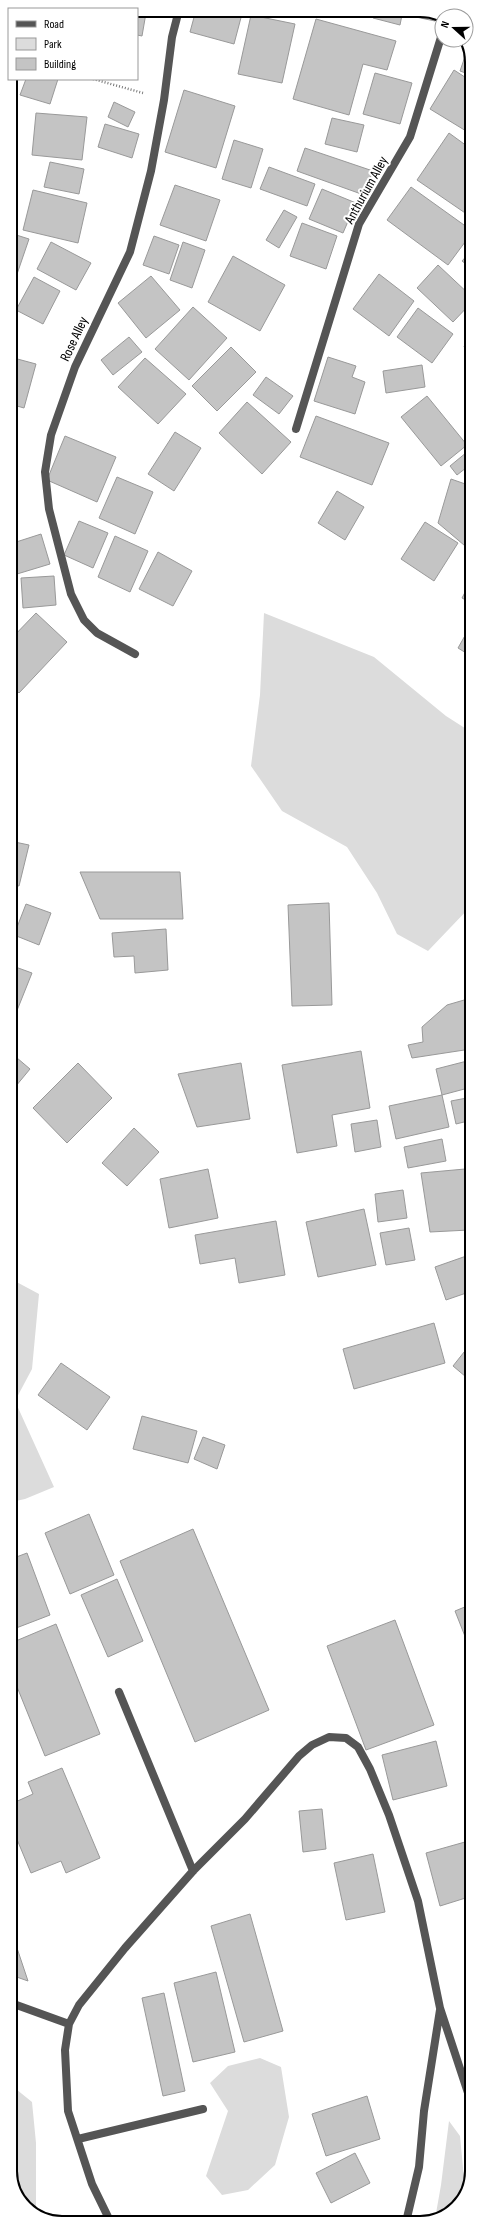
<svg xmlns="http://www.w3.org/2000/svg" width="482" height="2233" font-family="'Sofia Sans Condensed',sans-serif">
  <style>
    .green { fill: #dcdcdc }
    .building { fill: #c4c4c4; stroke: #999 }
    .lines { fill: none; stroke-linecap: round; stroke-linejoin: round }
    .path { stroke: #777; stroke-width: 2.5; stroke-dasharray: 1 2; stroke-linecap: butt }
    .lane { stroke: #555; stroke-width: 8 }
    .street { stroke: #555; stroke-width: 8 }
    .labels { text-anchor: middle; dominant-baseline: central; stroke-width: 4; stroke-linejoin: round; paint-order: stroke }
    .street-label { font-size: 14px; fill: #000; stroke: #fff }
    .rim { fill: none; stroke: #000; stroke-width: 2 }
  </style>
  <rect width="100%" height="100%" fill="#fff"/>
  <!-- green -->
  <path class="green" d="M264,613L374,657L446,716L471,732V906L428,951L397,934L377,893L347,847L282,811L251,766L260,695Z
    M11,1279L39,1294L32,1369L15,1401L54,1487L25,1499L11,1502Z
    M260,2058L281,2067L289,2117L275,2165L248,2190L222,2195L206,2176L228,2111L210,2083L228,2066Z
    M11,2085L32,2102L36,2143V2214L27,2210L11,2181Z
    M449,2121L460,2136L465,2189L459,2205L435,2219L441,2185Z"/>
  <!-- building -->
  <path class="building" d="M196,10H243L234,44L190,32Z
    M375,10H403L400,25L373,18Z
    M412,10H427L436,15L435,21L411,16Z
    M137,11L146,13L142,36L137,35Z
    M251,15L295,24L282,83L238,74Z
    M316,19L396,41L387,70L363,64L349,115L293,99Z
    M468,48L471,52V75L460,71Z
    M454,70L471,81V134L430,109Z
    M375,73L412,83L400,124L363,114Z
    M26,79H58L50,104L20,95Z
    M184,90L235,106L216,168L165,152Z
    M114,102L135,112L128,127L108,117Z
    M36,113L87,117L82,160L32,155Z
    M332,118L364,125L357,152L325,144Z
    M105,124L139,134L132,158L98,147Z
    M449,133L471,149V217L417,180Z
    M234,140L263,149L251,188L222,179Z
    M305,148L373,171L364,195L297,171Z
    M50,162L84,169L79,194L44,187Z
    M269,167L315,184L307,206L260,189Z
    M175,185L220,200L206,241L160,225Z
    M411,187L471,230V234L448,265L387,220Z
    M322,189L356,203L343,233L309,219Z
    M33,190L87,203L78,243L23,230Z
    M284,210L297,217L279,248L266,240Z
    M302,223L337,236L326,269L290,256Z
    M10,233L29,239L14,283L10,281Z
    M154,236L179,245L169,274L143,265Z
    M51,242L91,263L76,290L37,269Z
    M183,242L205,250L192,288L170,280Z
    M471,251V268L462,261Z
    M233,256L285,285L260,331L208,302Z
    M438,265L471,296V303L453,322L417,288Z
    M379,274L414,301L389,336L353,309Z
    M151,276L180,310L146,338L118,303Z
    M34,277L60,291L43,324L16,310Z
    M193,307L227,338L189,380L155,349Z
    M418,308L453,334L432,363L397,337Z
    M129,337L142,352L113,375L101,360Z
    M471,344V364L464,346Z
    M231,347L256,372L217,411L192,386Z
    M10,357L36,364L24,408L10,404Z
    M328,357L356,366L352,377L365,382L355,414L314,401Z
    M145,358L186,394L158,424L118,387Z
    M422,365L425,387L386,393L383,371Z
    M266,377L293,396L279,414L253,395Z
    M427,396L467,445L441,466L401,417Z
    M247,402L291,442L262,474L219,433Z
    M316,416L389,443L372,485L300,457Z
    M175,432L201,448L174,491L148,474Z
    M65,436L116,457L97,502L47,480Z
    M467,452L471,458V464L457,475L450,466Z
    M117,477L153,492L135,534L99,518Z
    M451,479L471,486V551L438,523Z
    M337,491L364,507L345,540L318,523Z
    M79,521L108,533L93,568L64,555Z
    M425,522L458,543L434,581L401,559Z
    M41,534L50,564L17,574L10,544Z
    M115,536L148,551L130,592L98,577Z
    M158,552L192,571L173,606L139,589Z
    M10,575L12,580V604H10Z
    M54,576L56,605L23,608L21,578Z
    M471,581V603L462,598Z
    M36,613L67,642L19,693L10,684V640Z
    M471,625V656L458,648Z
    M10,841L29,845L19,886L10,884Z
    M80,872H180L183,919H100Z
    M329,903L332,1005L292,1006L288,905Z
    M26,904L51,913L39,945L14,935Z
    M166,929L168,970L135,973L134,956L114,957L112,933Z
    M10,965L32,973L14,1018L10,1017Z
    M471,998V1049L412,1058L408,1045L423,1042L422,1027L447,1005Z
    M361,1051L370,1108L332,1115L337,1146L297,1153L282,1065Z
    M10,1052L30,1069L11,1092H10Z
    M471,1060L472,1087L442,1095L436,1069Z
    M78,1063L112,1098L67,1143L33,1108Z
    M241,1063L250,1119L197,1127L178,1074Z
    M442,1095L449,1127L396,1139L389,1106Z
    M472,1097V1120L456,1124L451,1101Z
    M377,1120L381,1147L355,1152L351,1124Z
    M134,1128L159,1152L127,1186L102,1163Z
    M442,1139L446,1161L408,1168L404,1147Z
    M208,1169L218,1218L169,1228L160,1179Z
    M465,1169L469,1230L430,1232L421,1173Z
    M403,1190L407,1218L378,1222L375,1194Z
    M364,1209L376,1265L318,1277L306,1222Z
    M276,1221L285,1275L239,1283L235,1258L200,1264L195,1235Z
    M409,1228L415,1260L386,1265L380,1233Z
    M472,1254V1291L446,1300L435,1267Z
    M434,1323L445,1363L354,1389L343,1349Z
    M472,1342V1382L453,1366Z
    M61,1363L110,1397L87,1430L38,1395Z
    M142,1416L197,1431L188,1463L133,1449Z
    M203,1437L225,1445L217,1469L194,1459Z
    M89,1514L114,1575L70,1594L45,1533Z
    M193,1529L269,1710L195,1742L120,1561Z
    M27,1553L50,1615L11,1630V1559Z
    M117,1579L143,1641L108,1657L81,1595Z
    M472,1604V1654L455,1611Z
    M395,1620L434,1725L366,1750L327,1646Z
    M56,1624L100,1734L45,1756L11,1672V1643Z
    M436,1741L447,1786L393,1800L382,1755Z
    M62,1768L100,1858L66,1873L61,1861L31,1873L11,1825V1804L33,1794L28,1782Z
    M322,1809L326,1849L303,1852L299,1811Z
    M472,1840V1896L440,1906L426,1853Z
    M373,1854L385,1912L346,1920L334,1863Z
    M250,1914L283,2031L244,2042L211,1926Z
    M11,1930L28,1981L11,1975Z
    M216,1972L235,2052L193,2062L174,1983Z
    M164,1993L185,2091L163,2096L142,1998Z
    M367,2096L380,2139L326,2156L312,2114Z
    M355,2153L370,2183L331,2203L316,2173Z"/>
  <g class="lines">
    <!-- path -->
    <path class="path" d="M93,79L143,93"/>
    <!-- lane -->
    <path class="lane" d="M119,1692L193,1871
      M11,2003L69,2024
      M78,2139L203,2109
      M406,2222L419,2167L424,2111L440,2010
      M111,2223L92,2184L68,2111L65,2050L69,2024L79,2005L125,1948L193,1871L245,1819L299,1756L312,1745L329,1737L346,1738L358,1747L370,1769L389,1815L418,1901L440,2008L472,2105"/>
    <!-- street -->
    <path class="street" d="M296,429L359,224L410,137L442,34
      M135,654L97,633L84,620L71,594L49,509L45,472L51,435L75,367L130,252L151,171L164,100L172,37L179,10"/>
  </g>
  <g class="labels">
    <!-- street labels -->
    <g class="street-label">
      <text transform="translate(366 190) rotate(-61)">Anthurium Alley</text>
      <text transform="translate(74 339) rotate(-65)">Rose Alley</text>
    </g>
  </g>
  <!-- crop -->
  <path d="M0 0H482V2233H0ZM62 17H420A45 45 0 0 1 465 62V2171A45 45 0 0 1 420 2216H62A45 45 0 0 1 17 2171V62A45 45 0 0 1 62 17Z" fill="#fff" fill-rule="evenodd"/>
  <path class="rim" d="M62 17H420A45 45 0 0 1 465 62V2171A45 45 0 0 1 420 2216H62A45 45 0 0 1 17 2171V62A45 45 0 0 1 62 17Z"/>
  <!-- legend -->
  <rect x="8" y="8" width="130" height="72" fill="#ffffff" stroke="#999999"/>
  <rect x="16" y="21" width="20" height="6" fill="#555555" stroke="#999999"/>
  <text x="44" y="28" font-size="12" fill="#000000">Road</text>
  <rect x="16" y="38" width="20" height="12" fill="#dcdcdc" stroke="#999999"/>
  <text x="44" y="48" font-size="12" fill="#000000">Park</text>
  <rect x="16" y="58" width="20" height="12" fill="#c4c4c4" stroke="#999999"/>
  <text x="44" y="68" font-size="12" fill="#000000">Building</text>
  <!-- north arrow -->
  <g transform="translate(454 28) rotate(291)"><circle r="19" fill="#ffffff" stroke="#999999"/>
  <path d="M0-3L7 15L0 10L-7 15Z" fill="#000000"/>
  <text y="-6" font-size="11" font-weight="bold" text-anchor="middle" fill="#000000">N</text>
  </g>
</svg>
